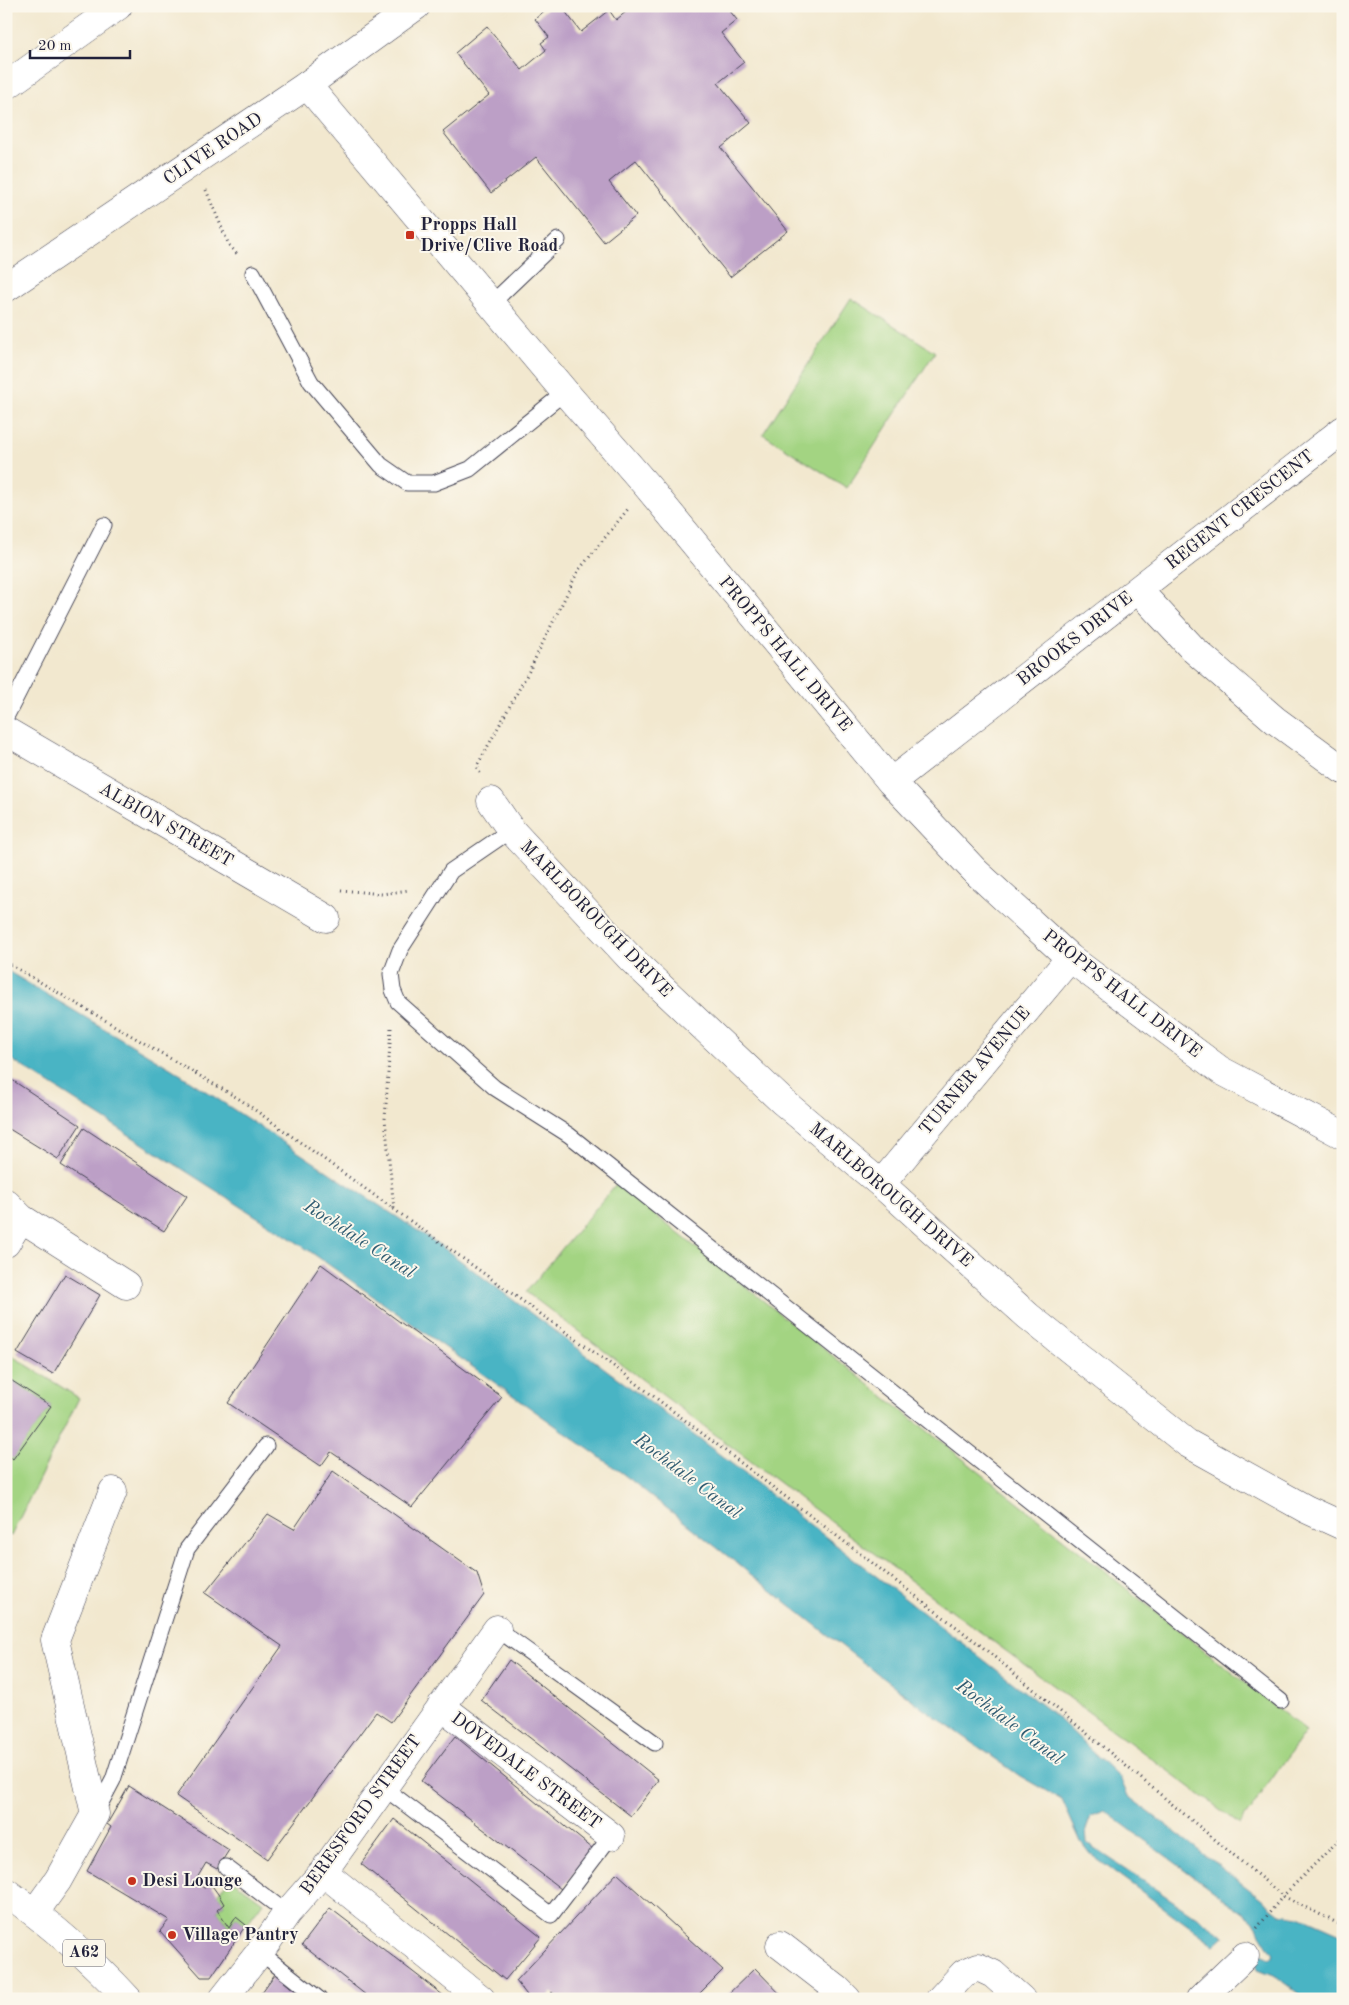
<svg xmlns="http://www.w3.org/2000/svg" width="1349" height="2005" font-family="'Old Standard TT',serif">
  <style>
    .green { fill: #a3d482; stroke: #627b5e }
    .water { fill: #48b4c4; stroke: #356b80 }
    .building { fill: #bc9fc6 }
    .lines { fill: none; stroke-linecap: round; stroke-linejoin: round }
    .service-casing { stroke: #414051; stroke-width: 17 }
    .minor-casing { stroke: #414051; stroke-width: 29 }
    .tertiary-casing { stroke: #414051; stroke-width: 29 }
    .trunk-casing { stroke: #414051; stroke-width: 29 }
    .path { stroke: #414051; stroke-width: 3; stroke-dasharray: 1 4; stroke-linecap: butt }
    .service { stroke: #fff; stroke-width: 15 }
    .minor { stroke: #fff; stroke-width: 28 }
    .tertiary { stroke: #fff; stroke-width: 28 }
    .trunk { stroke: #fff; stroke-width: 28 }
    .poi-dot { fill: #c8321e; stroke: #fbf7ec; stroke-width: 2 }
    .labels { text-anchor: middle; dominant-baseline: central; stroke-width: 4; stroke-linejoin: round; paint-order: stroke }
    .shield { fill: #fbf7ec; stroke: #636270; stroke-width: 1 }
    .shield-label { font-size: 16px; font-weight: bold; fill: #22223b }
    .street-label { font-size: 18px; fill: #22223b; stroke: #fbf7ec }
    .poi-label { font-size: 18px; font-weight: bold; fill: #22223b; stroke: #fbf7ec; text-anchor: start }
    .water-label { font-size: 19px; font-style: italic; fill: #315c72; stroke: #fbf7ec }
  </style>
  <rect width="100%" height="100%" fill="#fbf7ec"/>
  <filter id="ink" filterUnits="userSpaceOnUse"><feTurbulence type="fractalNoise" baseFrequency=".02" numOctaves="2"/><feDisplacementMap in="SourceGraphic" scale="10" xChannelSelector="R" yChannelSelector="G"/><feConvolveMatrix kernelMatrix="1 2 1 2 8 2 1 2 1" color-interpolation-filters="sRGB"/></filter>
  <filter id="wash" filterUnits="userSpaceOnUse"><feTurbulence type="fractalNoise" baseFrequency=".0096" numOctaves="4" result="noise"/><feDisplacementMap in="SourceGraphic" scale="20" xChannelSelector="R" yChannelSelector="G"/><feGaussianBlur stdDeviation="1.12" result="paint"/><feColorMatrix in="noise" values="0 0 0 0 0 0 0 0 0 0 0 0 0 0 0 0 0 1.4 0 .05"/><feComposite in="paint" operator="in"/></filter>
  <g filter="url(#wash)">
    <rect width="100%" height="100%" fill="#f2e8cf"/>
    <!-- green -->
    <path class="green" d="M851,298L935,352L847,488L763,434Z
      M616,1184L1306,1731L1240,1824L818,1512L526,1292Z
      M6,1352L79,1398L11,1536L6,1533V1454L13,1458L51,1406L6,1377Z
      M230,1878L263,1902L246,1925L236,1917L229,1928L217,1910L224,1904L218,1894Z"/>
    <!-- water -->
    <path class="water" d="M6,970L172,1069L441,1246L727,1460L1057,1717L1120,1778L1128,1796L1280,1913L1300,1916L1343,1935V1999H1306L1273,1975L1257,1969L1254,1959L1261,1954L1269,1958L1274,1954L1253,1920L1105,1811L1091,1816L1086,1830L1087,1843L1225,1936L1215,1945L1090,1854L1081,1842L1062,1800L1020,1776L923,1708L852,1654L622,1473L301,1245L6,1056Z"/>
    <g id="blocks">
      <!-- building -->
      <path class="building" d="M550,6H561L581,32L609,10L616,20L633,6H726L737,20L721,33L744,62L718,83L751,123L721,148L788,231L730,277L636,160L609,182L636,216L604,242L536,157L491,193L443,132L489,95L455,53L487,26L522,70L546,50L541,43L549,37L535,19Z
        M6,1076L80,1125L58,1159L6,1127Z
        M84,1128L187,1196L164,1231L61,1165Z
        M321,1264L502,1397L412,1507L331,1452L321,1466L228,1403Z
        M65,1274L100,1295L53,1374L17,1353Z
        M6,1377L51,1406L13,1459L6,1454Z
        M333,1471L477,1573L484,1595L391,1722L376,1712L267,1859L176,1796L282,1646L205,1593L268,1514L294,1529Z
        M509,1660L659,1780L631,1816L481,1700Z
        M455,1736L593,1849L561,1889L421,1781Z
        M129,1786L229,1850L217,1869L206,1863L197,1878L203,1888L210,1883L218,1894L224,1904L217,1910L229,1928L236,1917L246,1925L211,1977H201L160,1931L169,1920L87,1871L111,1827L107,1824Z
        M394,1819L541,1937L505,1980L361,1864Z
        M617,1873L723,1970L694,1999H558L552,1992L547,1999H530L516,1981Z
        M330,1908L448,1999H371L302,1945Z
        M755,1968L785,1999H723Z
        M275,1974L295,1991L290,1999H257Z"/>
    </g>
  </g>
  <g filter="url(#ink)">
    <use href="#blocks" fill-opacity="0" stroke="#414051" stroke-width="1"/>
    <g class="lines">
      <!-- service casing -->
      <g class="service-casing">
        <path id="service" d="M253,273L311,382L381,465L407,483H434L470,469L565,392
          M491,304L558,240
          M6,717L104,525
          M511,830L451,871L400,950L391,974L393,990L398,1002L495,1088L569,1135L1281,1701
          M497,1629L655,1743
          M383,1787L551,1915L611,1836
          M95,1814L113,1780L187,1549L266,1446
          M226,1867L287,1913
          M260,1952L319,1999"/>
      </g>
      <!-- minor casing -->
      <g class="minor-casing">
        <path id="minor" d="M307,85L565,392L647,486L891,782L976,872L1070,958L1220,1070L1343,1135
          M6,86L118,6
          M1138,590L1193,649L1275,720L1343,770
          M6,731L326,918
          M891,782L1343,430
          M491,801L511,830L630,958L782,1101L881,1184L1028,1316L1187,1443L1306,1509L1343,1526
          M881,1184L1070,958
          M6,1203L21,1218L126,1285
          M6,1243L21,1218
          M441,1706L611,1836
          M323,1872L481,1999
          M35,1912L58,1880L95,1814L55,1640L113,1491
          M780,1945L837,1989L847,1999
          M223,1999L260,1952L287,1913L323,1872L497,1629
          M940,1999L964,1973L978,1967L993,1974L1021,1999
          M1200,1999L1245,1956"/>
      </g>
      <!-- tertiary casing -->
      <g class="tertiary-casing">
        <path id="tertiary" d="M6,288L307,85L416,6"/>
      </g>
      <!-- trunk casing -->
      <g class="trunk-casing">
        <path id="trunk" d="M6,1892C51,1924 91,1959 128,1999"/>
      </g>
      <!-- path -->
      <path class="path" d="M206,190L229,245L237,254
        M480,773L477,766L529,671L578,571L628,509
        M341,890L382,894L409,890
        M6,962L241,1100L619,1370L980,1645L1283,1896L1343,1926
        M391,1028L385,1119L394,1209
        M1257,1928L1283,1896L1343,1836"/>
      <!-- service -->
      <use href="#service" class="service"/>
      <!-- minor -->
      <use href="#minor" class="minor"/>
      <!-- tertiary -->
      <use href="#tertiary" class="tertiary"/>
      <!-- trunk -->
      <use href="#trunk" class="trunk"/>
    </g>
  </g>
  <!-- markers -->
  <g class="poi-dot">
    <rect x="405" y="230" width="10" height="10" rx="2.5"/>
    <circle cx="132" cy="1881" r="5"/>
    <circle cx="172" cy="1935" r="5"/>
  </g>
  <g class="labels">
    <!-- shield labels -->
    <rect class="shield" x="63" y="1939.5" width="42" height="27" rx="4"/>
    <g class="shield-label">
      <text x="84" y="1953">A62</text>
    </g>
    <!-- street labels -->
    <g class="street-label">
      <text transform="translate(213 149) rotate(-34)">CLIVE ROAD</text>
      <text transform="translate(1240 510) rotate(-38)">REGENT CRESCENT</text>
      <text transform="translate(1075 639) rotate(-38)">BROOKS DRIVE</text>
      <text transform="translate(785 654) rotate(50)">PROPPS HALL DRIVE</text>
      <text transform="translate(166 825) rotate(30)">ALBION STREET</text>
      <text transform="translate(596 919) rotate(46)">MARLBOROUGH DRIVE</text>
      <text transform="translate(1122 994) rotate(38)">PROPPS HALL DRIVE</text>
      <text transform="translate(975 1071) rotate(-50)">TURNER AVENUE</text>
      <text transform="translate(891 1195) rotate(41)">MARLBOROUGH DRIVE</text>
      <text transform="translate(526 1771) rotate(37)">DOVEDALE STREET</text>
      <text transform="translate(361 1815) rotate(-54)">BERESFORD STREET</text>
    </g>
    <!-- poi labels -->
    <g class="poi-label">
      <text x="420" y="225">Propps Hall<tspan x="420" dy="21">Drive/Clive Road</tspan></text>
      <text x="142" y="1881">Desi Lounge</text>
      <text x="182" y="1935">Village Pantry</text>
    </g>
    <!-- water labels -->
    <g class="water-label">
      <text transform="translate(359 1240) rotate(33)">Rochdale Canal</text>
      <text transform="translate(687 1477) rotate(37)">Rochdale Canal</text>
      <text transform="translate(1009 1723) rotate(37)">Rochdale Canal</text>
    </g>
  </g>
  <!-- margin -->
  <rect width="1349" height="2005" fill="none" stroke="#fbf7ec" stroke-width="25"/>
  <!-- scale -->
  <path d="M30 50v8h100v-8" fill="none" stroke="#22223b" stroke-width="2.5"/>
  <text x="38" y="50" font-size="15" fill="#22223b" stroke="#fbf7ec" stroke-width="4" paint-order="stroke">20 m</text>
</svg>
